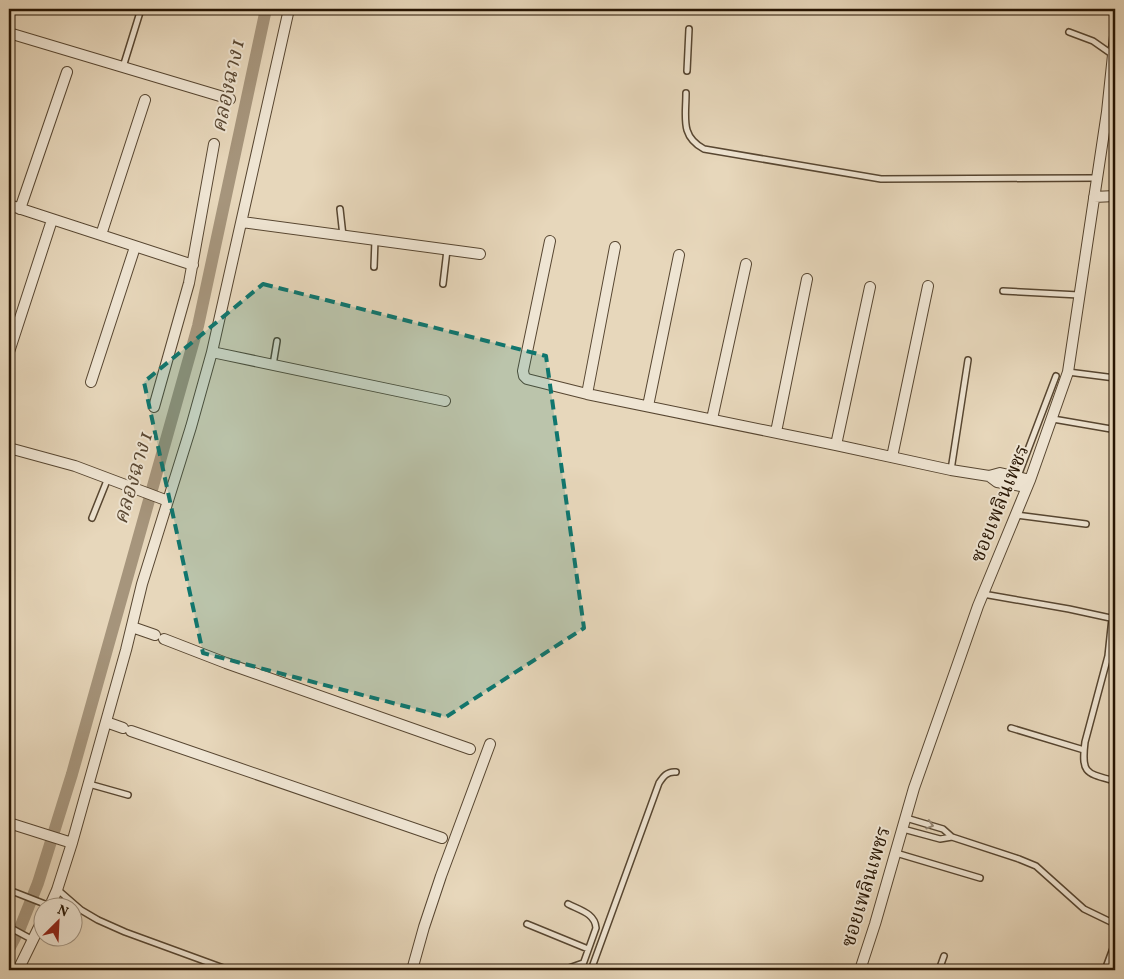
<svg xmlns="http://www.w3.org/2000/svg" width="1124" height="979" font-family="Vollkorn,'Noto Serif Thai',serif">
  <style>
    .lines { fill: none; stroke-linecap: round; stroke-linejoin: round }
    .canal { stroke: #a6957c; stroke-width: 12 }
    .service-casing { stroke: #574631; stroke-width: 8 }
    .minor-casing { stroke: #574631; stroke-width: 12 }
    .service { stroke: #efe5d3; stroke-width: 5 }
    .minor { stroke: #efe5d3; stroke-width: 10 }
    .oneway { stroke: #958775 }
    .marked { fill: #0f766e; fill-opacity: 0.2; stroke: #0f766e; stroke-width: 4; stroke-dasharray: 10 6; stroke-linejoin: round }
    .labels { text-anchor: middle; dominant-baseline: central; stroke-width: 4; stroke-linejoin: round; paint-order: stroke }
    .street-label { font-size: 20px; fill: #271503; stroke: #efe5d3 }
    .water-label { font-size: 21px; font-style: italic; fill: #5a4833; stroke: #efe5d3 }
  </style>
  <rect width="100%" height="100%" fill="#e7d7bb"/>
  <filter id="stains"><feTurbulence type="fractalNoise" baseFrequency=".004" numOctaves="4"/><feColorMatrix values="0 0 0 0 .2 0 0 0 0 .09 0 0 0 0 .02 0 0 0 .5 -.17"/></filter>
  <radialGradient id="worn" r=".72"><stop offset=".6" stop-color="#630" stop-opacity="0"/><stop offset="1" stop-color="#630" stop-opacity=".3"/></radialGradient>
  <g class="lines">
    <!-- canal -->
    <path class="canal" d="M9,949L20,928L38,883L72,774L198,326L266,9"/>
    <!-- service casing -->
    <g class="service-casing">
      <path id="service" d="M1069,32L1093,41L1113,55
        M123,67L141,9
        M687,71L689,29
        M686,93C686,118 680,136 704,149L881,179L1097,178
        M340,209L343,236
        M374,267L375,240
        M443,284L447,250
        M1003,291L1079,295
        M273,365L277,341
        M1068,372L1115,378
        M1053,419L1111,429
        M951,470L968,360
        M1018,476L1056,376
        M1016,515L1086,524
        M92,518L108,478
        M983,594L1069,609L1115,619
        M1112,618L1108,656L1085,742C1081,774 1086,773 1115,781
        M1011,728L1084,750
        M89,784L128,795
        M906,818L943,829L952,837L1019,859L1036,866L1084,909L1115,924
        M903,829L940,839L952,837
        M896,853L980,878
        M9,890L50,906
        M58,890L81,910L98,920L125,932L229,970
        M568,904C579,910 595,913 596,928L581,970
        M527,924L588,949
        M9,927L33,940
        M563,970L583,963
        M591,970L659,783C663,777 667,771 676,772
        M939,970L944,956
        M1105,970L1115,943"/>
    </g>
    <!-- minor casing -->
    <g class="minor-casing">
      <path id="minor" d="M9,33L230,99
        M1094,197L1115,196
        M9,205L193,265
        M20,209L67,72
        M242,222L480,254
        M101,235L145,100
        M550,241L523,371L524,376L527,379L587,394L836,445L951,470L989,476L1000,473L1030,480
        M9,352L52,220
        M212,352L445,401
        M91,382L135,247
        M587,394L615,247
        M648,406L679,255
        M154,407L189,283L214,144
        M712,419L746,264
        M776,432L807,279
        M836,445L870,287
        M9,448L75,466L168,501
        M892,457L928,286
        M989,476L997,482L1027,487
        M132,627L155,635
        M164,639L226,663L470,749
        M106,722L123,728
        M131,731L442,838
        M9,823L72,843
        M50,906L57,890L72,843L126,650L142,584L191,427L212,352L289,9
        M18,970L42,921
        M412,970L424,927L441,876L490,744
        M860,970L875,924L914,788L956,669L978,606L1030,480L1068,372L1107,112L1115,36"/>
    </g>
    <!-- service -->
    <use href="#service" class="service"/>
    <!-- minor -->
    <use href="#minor" class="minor"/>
  </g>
  <!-- one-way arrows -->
  <defs><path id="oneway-chevron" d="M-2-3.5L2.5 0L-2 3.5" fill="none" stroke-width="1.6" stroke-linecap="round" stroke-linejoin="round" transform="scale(1.25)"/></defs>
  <use class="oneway" href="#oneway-chevron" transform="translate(930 825) rotate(17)"/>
  <!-- marked area -->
  <path class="marked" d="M263,284L546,356L584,628L446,717L203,653L144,382Z"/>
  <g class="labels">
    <!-- street labels -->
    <g class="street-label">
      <text transform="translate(1001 504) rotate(-68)">ซอยเพลินเพชร</text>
      <text transform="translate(867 887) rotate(-73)">ซอยเพลินเพชร</text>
    </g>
    <!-- water labels -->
    <g class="water-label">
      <text transform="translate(229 86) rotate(-78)">คลองฉาง 1</text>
      <text transform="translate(134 478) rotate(-74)">คลองฉาง 1</text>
    </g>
  </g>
  <!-- margin -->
  <rect width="1124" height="979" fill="none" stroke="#e7d7bb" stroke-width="30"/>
  <rect x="10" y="10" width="1104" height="959" fill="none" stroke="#271503" stroke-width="2.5"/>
  <rect x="15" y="15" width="1094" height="949" fill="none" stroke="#271503"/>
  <!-- north arrow -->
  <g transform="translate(58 922) rotate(24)"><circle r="24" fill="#efe5d3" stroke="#9f9280"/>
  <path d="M0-4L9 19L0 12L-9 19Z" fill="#8f2418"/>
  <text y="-8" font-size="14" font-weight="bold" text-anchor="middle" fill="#271503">N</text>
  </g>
  <rect width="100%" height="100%" filter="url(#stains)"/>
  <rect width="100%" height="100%" fill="url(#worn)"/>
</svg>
